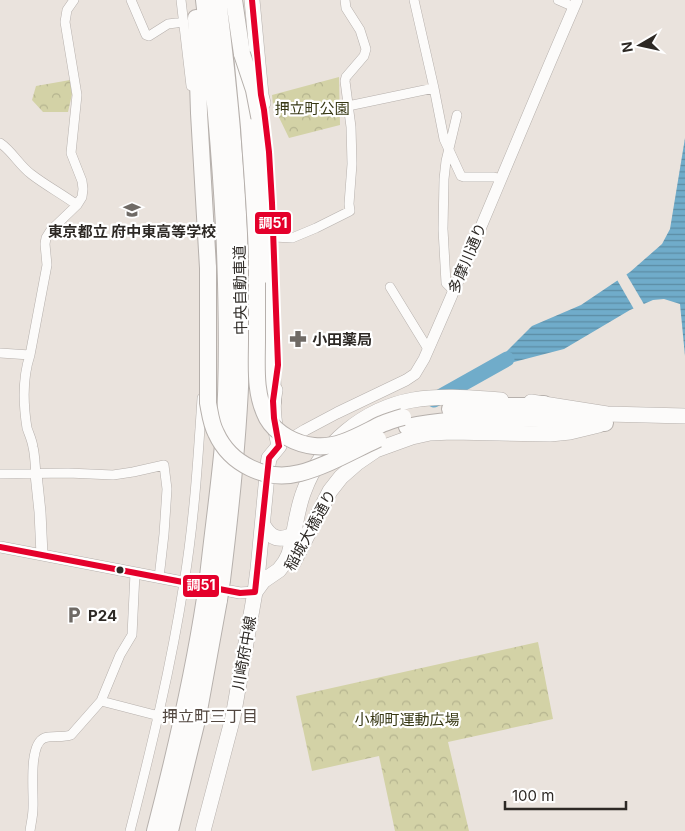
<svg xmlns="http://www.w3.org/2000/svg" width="685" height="831" font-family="Inter,'Noto Sans JP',sans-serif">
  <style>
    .park { fill: url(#park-crowns) }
    .water { fill: url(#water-rules) }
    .pier { fill: #eae3dd }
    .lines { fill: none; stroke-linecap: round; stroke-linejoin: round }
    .river { stroke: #70acca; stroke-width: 15 }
    .minor-casing { stroke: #b6b0ac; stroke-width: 10 }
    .tertiary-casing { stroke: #b6b0ac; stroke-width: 12 }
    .primary-casing { stroke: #b6b0ac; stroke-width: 16 }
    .motorway-casing { stroke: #b6b0ac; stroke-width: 18 }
    .minor { stroke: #fcfbfa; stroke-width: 9 }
    .tertiary { stroke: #fcfbfa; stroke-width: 11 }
    .primary { stroke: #fcfbfa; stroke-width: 15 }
    .motorway { stroke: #fcfbfa; stroke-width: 16 }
    .motorway-bridge-casing { stroke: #b6b0ac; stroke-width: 18; stroke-linecap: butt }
    .motorway-bridge { stroke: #fcfbfa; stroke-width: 16 }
    .bus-1-casing { stroke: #fff; stroke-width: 10 }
    .bus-1 { stroke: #e4002b; stroke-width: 6 }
    .bus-dot { fill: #2d2925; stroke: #fff; stroke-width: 2 }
    .labels { text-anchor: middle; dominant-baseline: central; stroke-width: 4.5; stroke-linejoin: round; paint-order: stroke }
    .park-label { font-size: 15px; fill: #373814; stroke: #fff }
    .poi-label { font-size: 15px; font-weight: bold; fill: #2d2925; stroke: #fff; text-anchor: start }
    .street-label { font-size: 15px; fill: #2d2925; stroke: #fff }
    .neighbourhood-label { font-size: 16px; fill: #524740; stroke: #fff }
    .line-badge { stroke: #fff; stroke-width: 2 }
    .badge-label { font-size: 14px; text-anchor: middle; font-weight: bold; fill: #fff }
  </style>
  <defs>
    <pattern id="park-crowns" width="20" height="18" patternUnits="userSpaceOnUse" patternTransform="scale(1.25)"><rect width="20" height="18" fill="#d3d2a6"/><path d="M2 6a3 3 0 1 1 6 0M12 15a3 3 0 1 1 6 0" fill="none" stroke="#b5b48f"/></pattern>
    <pattern id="water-rules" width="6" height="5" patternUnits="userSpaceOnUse" patternTransform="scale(1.25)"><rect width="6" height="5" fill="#70acca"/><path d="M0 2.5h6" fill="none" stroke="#5c8ca4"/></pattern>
  </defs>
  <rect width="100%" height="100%" fill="#eae3dd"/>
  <!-- park -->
  <path class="park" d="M339,77L340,125L289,138L273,105L272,95Z
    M70,80L72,94L68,112H43L32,100L36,86Z
    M538,642L553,719L448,742L469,831H395L379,756L312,771L296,696Z"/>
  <!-- water -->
  <path class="water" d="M685,138V356L680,304L664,299L653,300L630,310L564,349L490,368L532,326L581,305L630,272L662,244L670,229Z"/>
  <!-- pier -->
  <path class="pier" d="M625,272L645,306L635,311L616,278Z"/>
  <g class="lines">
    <!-- river -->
    <path class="river" d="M434,400L507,359"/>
    <!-- minor casing -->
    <g class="minor-casing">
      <path id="minor" d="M131,0L146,35L149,36L168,24L184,22
        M181,0L191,86
        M414,0L434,88L444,139L461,176L464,177H494L501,179
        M558,0L574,7
        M348,106L434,88
        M0,143C12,151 19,165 31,174C45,185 62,194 77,205
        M274,237L292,238L316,228L350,211L349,204L352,164L351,127L345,81L346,77L364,56L366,49L360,30L346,8L345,0
        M390,287L428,349
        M454,291L446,283L443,229L444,179L446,161L457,115
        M0,353L30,355
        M0,474L68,473L113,475L133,472L164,465L167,489L164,534L159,578
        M36,474C35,465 35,455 33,447C32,440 29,434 27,428C23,403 22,379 30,355L47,265L45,244L46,238L51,230L77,205L82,197L83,189L82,181L71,153L77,95L65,22L67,10L74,0
        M101,701L159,716
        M30,831C31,823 33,816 33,808C34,793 28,745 44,738C52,735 62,738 71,735L101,701L120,655L132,635L135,573
        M130,831C151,749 171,667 184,583C194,522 198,460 202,398"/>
    </g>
    <!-- tertiary casing -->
    <g class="tertiary-casing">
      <path id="tertiary" d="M287,441L305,430L337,413L406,380L415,374L424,359C477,240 525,119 577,0
        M36,474L40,512L42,555
        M0,547L240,593L255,592"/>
    </g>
    <!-- primary casing -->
    <g class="primary-casing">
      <path id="primary" d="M252,0L261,95L263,103
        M275,390C271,409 275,427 279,446
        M531,402L607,414L685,416
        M263,525C271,539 279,541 293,535
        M293,563L330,491L341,477L357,463L376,450L412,437L430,433L452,432L550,434L570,432L599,425
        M255,592L263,581L279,570L285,562L289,554C295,533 296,511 304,491C321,444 364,409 413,400C442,395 472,398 501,400
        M203,831L233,717L255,592L258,569L268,465L269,458L279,446"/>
    </g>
    <!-- motorway casing -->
    <g class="motorway-casing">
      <path id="motorway" d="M204,0C213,75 220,151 224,226C227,295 229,365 224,434C220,482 213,530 208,577
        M218,0C233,119 244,242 241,362C239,435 231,507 222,580
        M234,0L242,54L249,127
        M196,18L199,113L208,268
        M270,276V332L273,401
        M450,409L495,406H526L544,404
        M407,427C470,414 541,418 605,423
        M155,831C175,754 193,677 205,598
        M170,831L198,716L219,600"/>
    </g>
    <!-- minor -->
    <use href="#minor" class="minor"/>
    <!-- tertiary -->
    <use href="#tertiary" class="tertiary"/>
    <!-- primary -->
    <use href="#primary" class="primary"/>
    <!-- motorway -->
    <use href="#motorway" class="motorway"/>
    <!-- motorway-bridge casing -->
    <g class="motorway-bridge-casing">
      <path id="motorway-bridge" d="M242,54L254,90L260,121L268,232L270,276
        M249,127C252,171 256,216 257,260C257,286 257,313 257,339C257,366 254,393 267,418C276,434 296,444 314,446C338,449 361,434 382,424C389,421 396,419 403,417
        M208,268V403C210,413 211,424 216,433C230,464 266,482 300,473C327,466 352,451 378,439
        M205,598L208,577
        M219,600L222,580"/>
    </g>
    <!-- motorway-bridge -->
    <use href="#motorway-bridge" class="motorway-bridge"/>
    <!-- bus-1 casing -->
    <g class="bus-1-casing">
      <path id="bus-1" d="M252,0L261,95L264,110L269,152L272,203L278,365L273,401L274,418L279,446
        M0,547L240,593L255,592L269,458L279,446"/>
    </g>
    <!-- bus-1 -->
    <use href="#bus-1" class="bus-1"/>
  </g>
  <!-- icons -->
  <defs>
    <g id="school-bare" transform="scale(1.35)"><path d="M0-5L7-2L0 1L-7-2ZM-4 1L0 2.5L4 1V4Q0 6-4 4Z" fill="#6f6a65" stroke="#fff" stroke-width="2.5" paint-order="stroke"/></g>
    <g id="pharmacy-bare" transform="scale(1.35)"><path d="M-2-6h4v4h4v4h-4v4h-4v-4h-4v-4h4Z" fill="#6f6a65" stroke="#fff" stroke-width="2.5" paint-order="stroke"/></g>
    <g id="parking-bare" transform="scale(1.35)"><path d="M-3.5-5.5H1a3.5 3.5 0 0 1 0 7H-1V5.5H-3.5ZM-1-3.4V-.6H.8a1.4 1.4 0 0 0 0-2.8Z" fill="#6f6a65" stroke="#fff" stroke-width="2.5" paint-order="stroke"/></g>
  </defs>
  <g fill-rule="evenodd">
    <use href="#school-bare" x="132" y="210"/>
    <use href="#pharmacy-bare" x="298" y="339"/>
    <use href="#parking-bare" x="74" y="615"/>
  </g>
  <!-- markers -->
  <circle class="bus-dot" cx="120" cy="570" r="4.5"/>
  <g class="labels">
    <!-- park labels -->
    <g class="park-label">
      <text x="312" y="108">押立町公園</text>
      <text x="407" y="719">小柳町運動広場</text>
    </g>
    <!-- poi labels -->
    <g class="poi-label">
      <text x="132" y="231" text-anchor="middle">東京都立 府中東高等学校</text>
      <text x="312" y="339">小田薬局</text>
      <text x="88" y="615">P24</text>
    </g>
    <!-- street labels -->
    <g class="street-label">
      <text transform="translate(467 258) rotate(-67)">多摩川通り</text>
      <text transform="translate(240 290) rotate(-91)">中央自動車道</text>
      <text transform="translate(310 530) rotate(-61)">稲城大橋通り</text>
      <text transform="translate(244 653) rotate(-80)">川崎府中線</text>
    </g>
    <!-- neighbourhood labels -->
    <g class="neighbourhood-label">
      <text x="210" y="716">押立町三丁目</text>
    </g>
  </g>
  <g class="line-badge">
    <rect x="254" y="211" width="38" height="24" rx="5" fill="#e4002b"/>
    <rect x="182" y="574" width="38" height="24" rx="5" fill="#e4002b"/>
  </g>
  <g class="badge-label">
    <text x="273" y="228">調51</text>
    <text x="201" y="590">調51</text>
  </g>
  <!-- north arrow -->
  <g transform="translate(640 45) rotate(261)" stroke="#ffffff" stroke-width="4" paint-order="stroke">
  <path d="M0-4L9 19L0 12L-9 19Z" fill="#2d2925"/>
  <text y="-8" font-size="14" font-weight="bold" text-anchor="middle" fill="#2d2925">N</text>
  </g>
  <!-- scale -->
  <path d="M505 801v8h121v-8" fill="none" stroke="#2d2925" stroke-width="2.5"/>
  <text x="512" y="801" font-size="15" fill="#2d2925" stroke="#ffffff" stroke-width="4" paint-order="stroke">100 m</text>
</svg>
